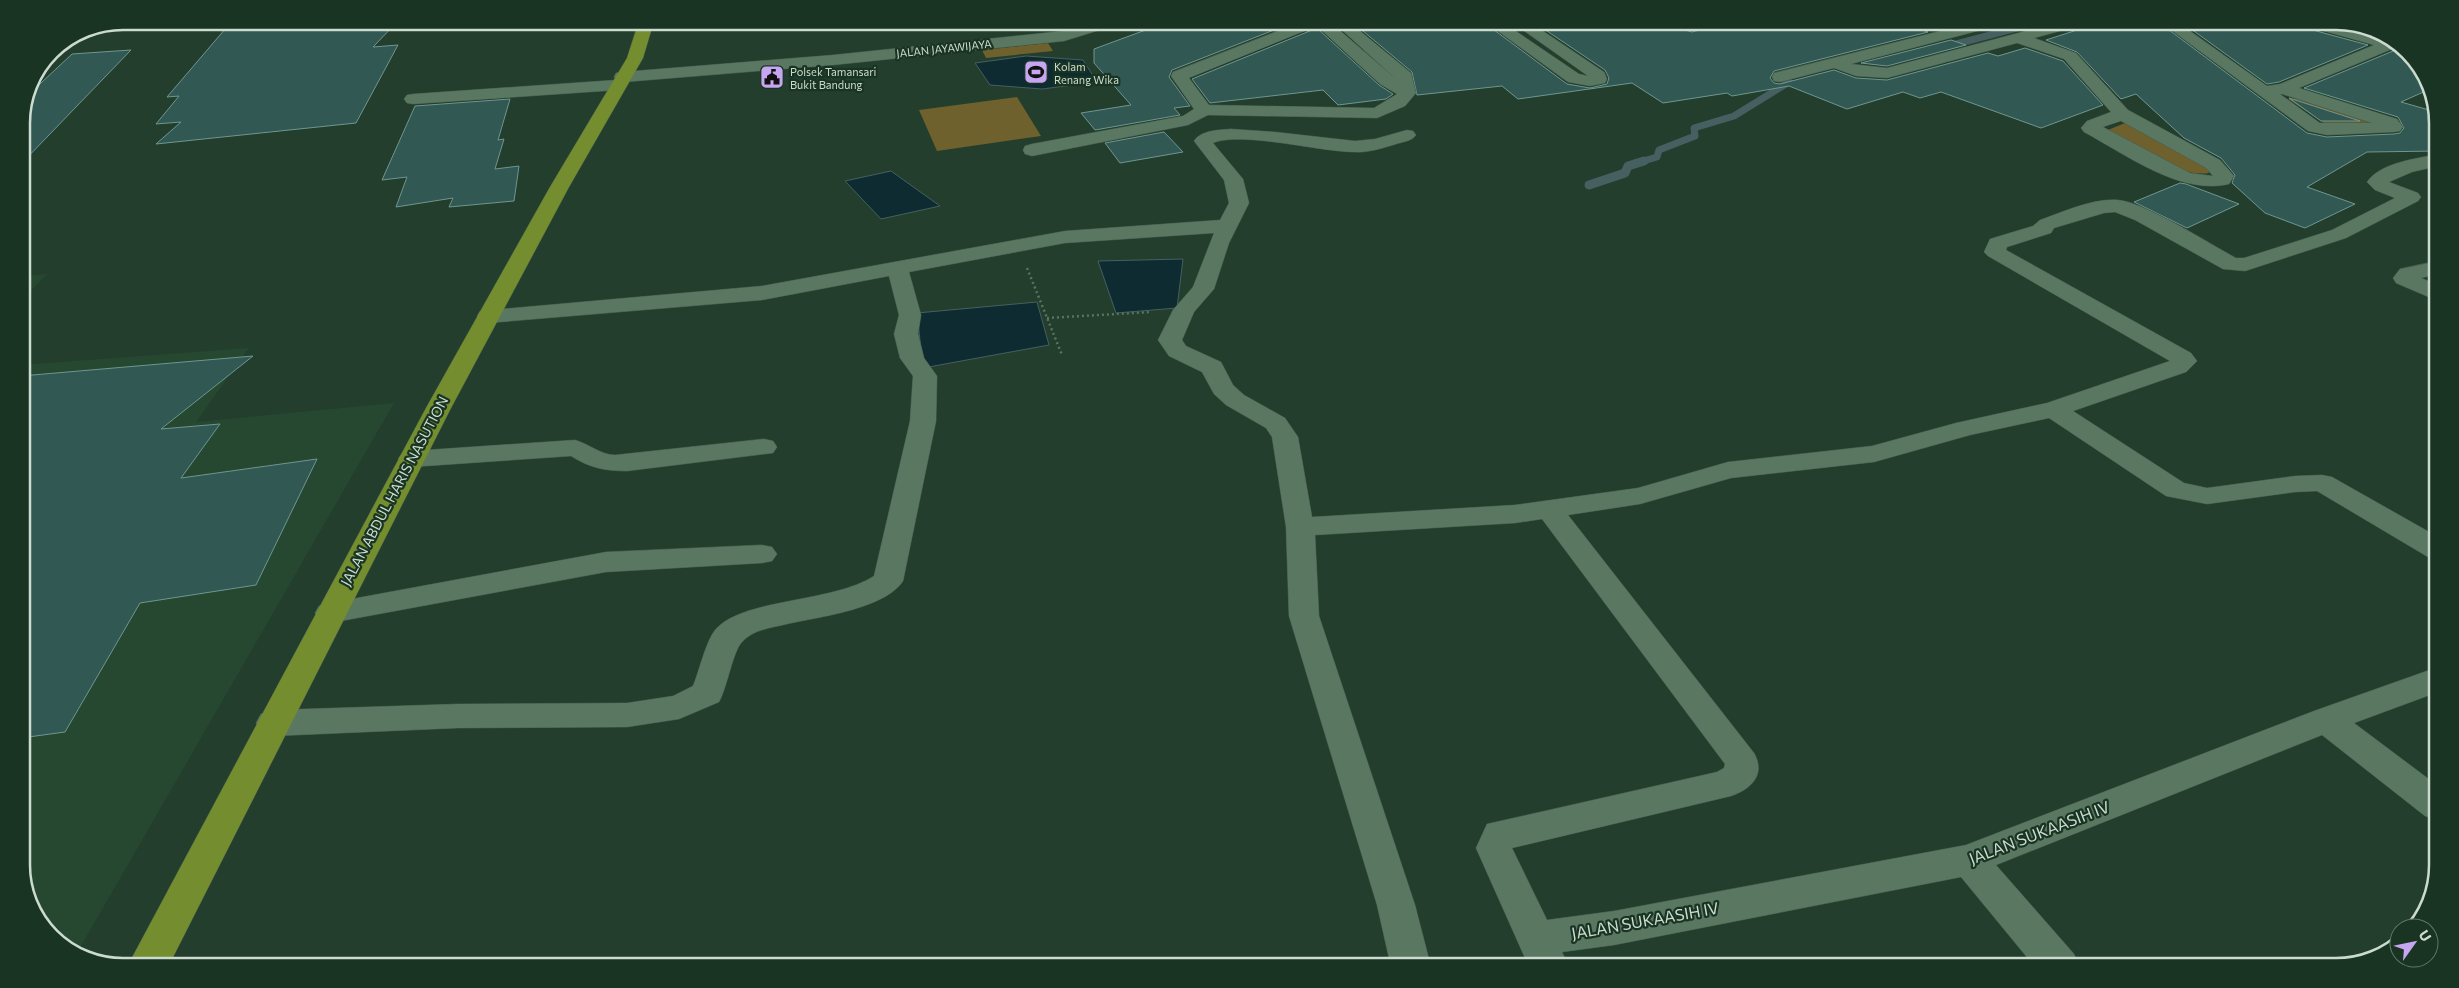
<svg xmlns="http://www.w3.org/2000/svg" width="2459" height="988" font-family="Commissioner,sans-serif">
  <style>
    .built { fill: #264831 }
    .green { fill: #6f612e }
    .water { fill: #0d2b31; stroke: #466061 }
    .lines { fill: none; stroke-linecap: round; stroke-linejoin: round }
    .stream-far1 { stroke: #466061; stroke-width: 7 }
    .stream { stroke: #466061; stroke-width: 9 }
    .building { fill: #315852; stroke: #6e9790 }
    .minor-casing { stroke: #445b4c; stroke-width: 1 }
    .highway-casing { stroke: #445b4c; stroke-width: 1 }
    .path { stroke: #5b7262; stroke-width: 2.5; stroke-dasharray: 2 3; stroke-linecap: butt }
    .minor { fill: #5a7762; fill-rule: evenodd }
    .highway { fill: #738d2f; fill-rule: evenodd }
    .labels { text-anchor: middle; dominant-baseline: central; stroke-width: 4.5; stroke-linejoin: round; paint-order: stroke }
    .far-street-label { font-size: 11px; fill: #ccdbd0; stroke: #193422 }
    .far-poi-label { font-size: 11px; fill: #ccdbd0; stroke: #193422; text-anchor: start }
    .street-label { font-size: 14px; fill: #ccdbd0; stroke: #193422 }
    .near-street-label { font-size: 16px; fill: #ccdbd0; stroke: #193422 }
    .rim { fill: none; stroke: #ccdbd0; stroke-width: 2.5 }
  </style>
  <rect width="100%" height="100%" fill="#233e2c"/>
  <!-- built -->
  <path class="built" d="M47,274L21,301V276Z
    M249,348L196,422L394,403L77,953L42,927L21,872V365Z"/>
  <!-- green -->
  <path class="green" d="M1048,43L1053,51L986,58L982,50Z
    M1017,97L1041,136L937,151L919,110Z
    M2297,98L2377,121L2369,126L2327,125L2288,99Z
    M2125,123L2208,168L2209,173C2178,178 2137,148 2110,133L2108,130Z"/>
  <!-- water -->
  <path class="water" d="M1026,56L1083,60L1097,82L1042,89L990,85L975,63Z
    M891,171L940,206L881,219L845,181Z
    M1183,259L1177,308L1116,313L1098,261Z
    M1037,302L1049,345L923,368L917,313Z"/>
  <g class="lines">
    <!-- stream-far1 -->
    <path class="stream-far1" d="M1945,47L2043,21
      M1640,162L1657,157L1659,150L1695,136L1694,128L1734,116L1789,82"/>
    <!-- stream -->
    <path class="stream" d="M1589,185L1625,173L1628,166L1644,161"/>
  </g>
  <!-- building -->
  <path class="building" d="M232,21H398L373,47L398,45L356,123L156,144L181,122L156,124L179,96L167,97Z
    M1170,21H1297L1172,70L1169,77L1190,106L1174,108L1180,115L1095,130L1081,113L1131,105L1094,63V49Z
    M1351,21H1482L1567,84L1590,88L1607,84L1609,78L1605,70L1532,21H1668L1671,26L1692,32L1715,26L1719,21H1897L1928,32L1774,71L1770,78L1774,83L1780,84L1834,70L1856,78L1887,80L1988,53L1998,56L2025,48L2063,61L2103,105L2041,128L1941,92L1920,98L1903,92L1847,109L1789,86L1732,96L1727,93L1663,103L1632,83L1518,99L1502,86L1417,95L1412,72Z
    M2105,21H2157L2307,133L2327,137L2394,134L2400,133L2404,128L2398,117L2304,88L2393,51L2395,44L2417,61L2428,90L2401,102L2436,112L2438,151L2367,152L2307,187L2355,204L2305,228L2265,213L2232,183L2235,175L2221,158L2184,138L2136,94L2121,99L2077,52L2046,40Z
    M2180,21H2295L2298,26L2368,45L2279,82L2267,84Z
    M2330,21L2375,29L2385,37Z
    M1317,28L1379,85L1393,94L1386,99L1338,105L1323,90L1210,103L1192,79Z
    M1951,40L1966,45L1887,66L1861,63Z
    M131,50L21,164V116L26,97L72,54Z
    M2289,98L2360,121H2321Z
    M510,99L498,140L504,139L495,169L519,166L514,201L449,207L453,198L396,207L407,177L382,180L415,106Z
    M1164,132L1183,152L1120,163L1105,143Z
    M2180,183L2186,184L2239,204L2187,228L2134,202Z
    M253,356L161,429L220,424L181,478L317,459L256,585L140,603L65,732L21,738V376Z"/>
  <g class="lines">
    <!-- minor casing -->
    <g class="minor-casing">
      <path id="minor" d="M1097,21H1121L1119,24L1064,41L833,65L624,82L626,85L624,89L618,90L413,104L407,103L404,99L407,95L413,94L616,80L614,77L616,73L622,72L833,55L1063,31Z
        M1303,21H1329L1397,80L1332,21H1348L1411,73L1416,93L1405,106L1377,118L1208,115L1188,125L1032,156L1025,154L1023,150L1025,146L1032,144L1183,116L1194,109L1171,76L1173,72ZM1317,26L1380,84L1397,94L1374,108L1209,105L1189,78Z
        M1484,21H1501L1579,74L1588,76L1510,21H1528L1604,72L1607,79L1605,83L1590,86L1568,82Z
        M1670,21H1717L1715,24L1692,30L1672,24Z
        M1980,21H2006L2004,24L1851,64L1887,68L2063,21H2088L2086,24L2034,38L2076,53L2128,110L2220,160L2234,176L2229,184C2181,196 2125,154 2084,132L2081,128L2087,121L2111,112L2064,59L2017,43L1887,78L1856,76L1834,68L1780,82L1774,81L1772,77L1774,73ZM2121,121L2206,168L2213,176L2190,173L2103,127Z
        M2159,21H2176L2267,86L2280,84L2374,45L2299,24L2297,21H2322L2386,39L2394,46L2392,49L2299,88L2397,119L2403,127L2400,131L2394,132L2327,135L2308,131ZM2280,94H2282L2372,123H2320Z
        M1231,129L1275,132L1355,141L1375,139L1407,130L1413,131L1416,135C1412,141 1403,142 1396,144C1383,148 1368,153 1354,152C1321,152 1242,131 1213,143L1243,179L1249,203L1229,243L1214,289L1194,312L1182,340L1186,346L1221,362L1233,385L1244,395L1285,418L1298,437L1312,517L1515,505L1638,488L1728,462L1872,446L1956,423L2047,403L2170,361L1988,256L1984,252L1990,239L2033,226L2040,220C2063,212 2093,198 2118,200C2144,202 2210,244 2236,258H2244L2332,230L2395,198L2375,190L2367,182C2381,162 2416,159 2438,154V166L2412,172L2389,182L2418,193L2421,197L2418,201L2346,238L2245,271L2223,269L2135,220L2115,212L2104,213L2054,228L2051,233L2007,247L2006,250L2191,353L2197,361L2186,372L2073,411L2184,483L2207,488L2295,476L2322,475L2332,477L2438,537V559L2428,557L2317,491L2295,492L2207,504L2166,496L2049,418L1970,435L1874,462L1731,478L1640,504L1568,515L1754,753C1766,774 1752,789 1731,796L1512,848L1547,920L1614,911L1966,845L2314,711L2438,667V692L2354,723L2438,786V820L2425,816L2322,735L1996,865L2074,954L2080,967H2035L1961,877L1614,945L1562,952L1569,967H1529L1476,848L1487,824L1717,772L1724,768L1725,764L1542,519L1515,523L1315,535L1319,616L1415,905L1431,967H1391L1377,905L1289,616L1286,527L1272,437L1266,428L1226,405L1214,394L1202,372L1169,356L1158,340L1173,310L1193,287L1214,233L1065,243L909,272L921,315L918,334L924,358L937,376L936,421L903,581C885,609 818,617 787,624C771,628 754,629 742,642C733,651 727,688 719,702L679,719L627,727L458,728L273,736L261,732L256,723L261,714L273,710L458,704L627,703L673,696L693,686C699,672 706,640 716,629C744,598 832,603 874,576L910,421L913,376L900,358L894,334L899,315L889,276L762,300L488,323L480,321L477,316L480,311L762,286L1065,231L1220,220L1229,203L1224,180L1194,141C1201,130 1219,130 1231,129Z
        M2438,261V274L2421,278L2438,285V301L2396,283L2393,278L2400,269Z
        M764,439L773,441L777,447L773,453L627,471C605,471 590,468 571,456L411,467L402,465L398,459L402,453L411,451L575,440C589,444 601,455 615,455Z
        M762,545L772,547L777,554L772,561L762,563L606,572L330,623L319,620L315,613L319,606L330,603L606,552Z"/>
    </g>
    <!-- highway casing -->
    <g class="highway-casing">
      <path id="highway" d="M639,21H654L643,58L569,187L451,408L168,967H127L426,408L550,187L627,58Z"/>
    </g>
    <!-- path -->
    <path class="path" d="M1027,268L1062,355
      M1047,318L1151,312"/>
    <!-- minor -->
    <use href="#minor" class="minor"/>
    <!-- highway -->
    <use href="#highway" class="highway"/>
  </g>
  <!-- icons -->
  <defs>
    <g id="stadium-square" transform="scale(1.25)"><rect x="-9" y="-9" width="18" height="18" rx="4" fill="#c6a6f0" stroke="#193422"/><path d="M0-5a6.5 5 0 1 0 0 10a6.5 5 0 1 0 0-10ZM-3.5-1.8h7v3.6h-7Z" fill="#111"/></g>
    <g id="civic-square" transform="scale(1.25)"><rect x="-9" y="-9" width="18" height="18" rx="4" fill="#c6a6f0" stroke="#193422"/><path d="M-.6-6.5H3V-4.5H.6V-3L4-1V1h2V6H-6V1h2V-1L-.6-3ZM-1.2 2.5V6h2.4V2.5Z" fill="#111"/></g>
  </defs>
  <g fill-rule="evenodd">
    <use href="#stadium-square" x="1036" y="72"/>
    <use href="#civic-square" x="772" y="77"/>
  </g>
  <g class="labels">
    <!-- far-street labels -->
    <g class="far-street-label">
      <text transform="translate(944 48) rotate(-6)">JALAN JAYAWIJAYA</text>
    </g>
    <!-- far-poi labels -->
    <g class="far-poi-label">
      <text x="1054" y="66">Kolam<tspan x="1054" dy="13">Renang Wika</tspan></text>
      <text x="790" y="71">Polsek Tamansari<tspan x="790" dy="13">Bukit Bandung</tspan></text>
    </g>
    <!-- street labels -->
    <g class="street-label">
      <text transform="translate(394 491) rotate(-62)">JALAN ABDUL HARIS NASUTION</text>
    </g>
    <!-- near-street labels -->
    <g class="near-street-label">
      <text transform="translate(2039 832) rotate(-21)">JALAN SUKAASIH IV</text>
      <text transform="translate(1645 920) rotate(-10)">JALAN SUKAASIH IV</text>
    </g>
  </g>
  <!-- crop -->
  <path d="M0 0H2459V988H0ZM123 30H2336A93 93 0 0 1 2429 123V865A93 93 0 0 1 2336 958H123A93 93 0 0 1 30 865V123A93 93 0 0 1 123 30Z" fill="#193422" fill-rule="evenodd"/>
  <path class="rim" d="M123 30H2336A93 93 0 0 1 2429 123V865A93 93 0 0 1 2336 958H123A93 93 0 0 1 30 865V123A93 93 0 0 1 123 30Z"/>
  <!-- north arrow -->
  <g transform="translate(2414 943) rotate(57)"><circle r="24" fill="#193422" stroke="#617768"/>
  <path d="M0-4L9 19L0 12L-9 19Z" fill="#c6a6f0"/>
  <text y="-8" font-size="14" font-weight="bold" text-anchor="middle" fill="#ccdbd0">U</text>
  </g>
</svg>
